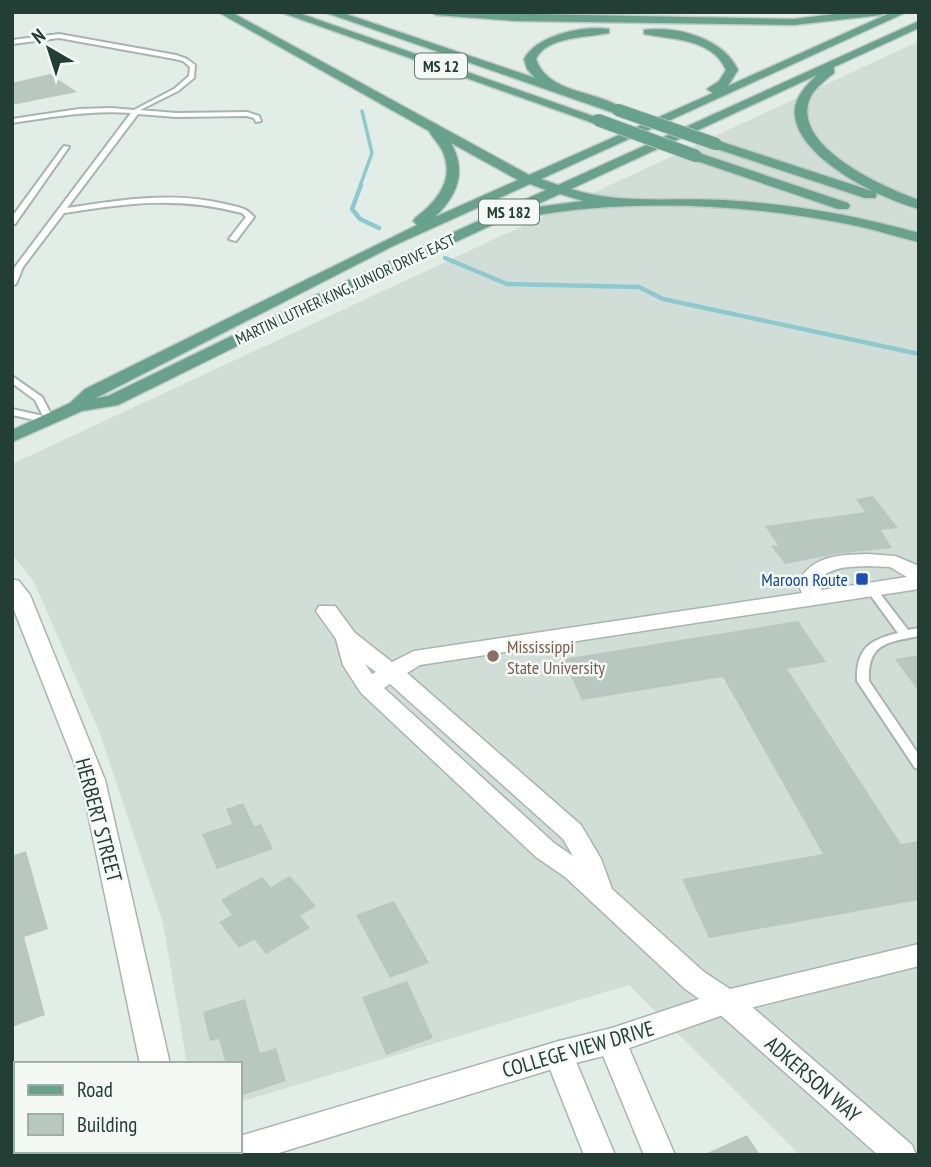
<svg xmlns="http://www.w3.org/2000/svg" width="931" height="1167" font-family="'PT Sans Narrow',sans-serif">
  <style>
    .built { fill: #d1ddd7 }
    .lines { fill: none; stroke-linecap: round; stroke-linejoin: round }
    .stream-far1 { stroke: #8dcad0; stroke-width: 3.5 }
    .stream { stroke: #8dcad0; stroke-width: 4.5 }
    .building { fill: #b9c7c1 }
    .service-casing { stroke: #a6b5af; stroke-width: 4 }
    .minor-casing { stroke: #a6b5af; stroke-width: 3 }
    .tertiary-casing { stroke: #a6b5af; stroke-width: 3 }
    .primary-casing { stroke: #c1c9c6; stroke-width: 3 }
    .service { fill: #fff; fill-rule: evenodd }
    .minor { fill: #fff; fill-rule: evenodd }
    .tertiary { fill: #fff; fill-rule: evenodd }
    .primary { fill: #69a18f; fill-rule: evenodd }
    .primary-bridge-casing { stroke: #c1c9c6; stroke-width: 14; stroke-linecap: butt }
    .primary-bridge { stroke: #69a18f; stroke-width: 12 }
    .transit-dot { fill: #1a4fb4; stroke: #f4f9f6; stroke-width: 2.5 }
    .education-dot { fill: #8d6e63; stroke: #f4f9f6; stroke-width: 2.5 }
    .labels { text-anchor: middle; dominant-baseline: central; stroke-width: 5; stroke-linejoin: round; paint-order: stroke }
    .shield { fill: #f4f9f6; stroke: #62766f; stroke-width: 2 }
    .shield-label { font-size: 16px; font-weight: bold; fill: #233e35 }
    .far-street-label { font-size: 16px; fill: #233e35; stroke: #f4f9f6 }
    .transit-label { font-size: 18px; fill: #164399; stroke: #f4f9f6; text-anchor: end }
    .education-label { font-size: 18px; fill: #785e54; stroke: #f4f9f6; text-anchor: start }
    .near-street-label { font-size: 21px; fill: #233e35; stroke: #f4f9f6 }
  </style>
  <rect width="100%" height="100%" fill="#e3ede8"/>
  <!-- built -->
  <path class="built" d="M919,41V1155H800L629,985L240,1102V1064H187L163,923L99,731L34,582L12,554V464Z"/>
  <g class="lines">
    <!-- stream-far1 -->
    <path class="stream-far1" d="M360,186L372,153L362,111"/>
    <!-- stream -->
    <path class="stream" d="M361,185L352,209L360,219L379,228
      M445,258L507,284L639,287L663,299L919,354"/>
  </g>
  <!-- building -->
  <path class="building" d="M50,74L77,92L12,105V83Z
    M873,496L898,528L881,530L892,548L836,554L785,564L771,546L778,545L765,526L865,512L856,499Z
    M798,621L826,662L787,669L901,844L919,841V900L709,938L682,879L823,854L723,677L582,700L563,659Z
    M919,655V692L895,659Z
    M243,803L254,826L261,824L273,849L217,869L202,834L232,824L226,809Z
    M26,851L48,929L24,937L45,1015L12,1027V856Z
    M290,876L316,906L300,916L310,928L266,954L254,939L239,948L219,922L232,915L221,900L262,877L271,887Z
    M394,901L429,963L390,978L356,915Z
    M407,981L433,1038L386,1055L362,997Z
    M245,999L260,1053L276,1048L286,1081L240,1096V1064H226L219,1039L210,1041L203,1012Z
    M747,1135L760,1155H703Z"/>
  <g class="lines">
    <!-- service casing -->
    <g class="service-casing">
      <path id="service" d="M59,34L176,55L187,59L195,65L194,78L178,91L140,110L176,113L247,112L259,116L261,121L256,122L254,118L247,116L176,117L138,114L67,208C119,200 173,191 225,204C237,207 246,207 254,217L236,241L229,239L246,217L242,213C176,196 130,203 64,213L23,267L16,284L12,286V274L15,267L131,113C91,110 52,117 12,123V119L79,109L111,108L134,110L174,89L189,76L190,67L183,61L175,59L59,38L12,44V40Z
        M64,146L69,147L15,224H12V217Z
        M12,376L42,397L54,420L52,422L49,423L12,415V409L43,416L35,400L12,383Z
        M871,586L875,587L908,630L919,628V636C888,642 867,643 869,681L919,755V769L915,768L857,681C856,649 869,640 898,633L866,589Z"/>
    </g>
    <!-- minor casing -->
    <g class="minor-casing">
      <path id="minor" d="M867,554L895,556L919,566V589L420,665L407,673L581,825L601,859L612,889L704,972L736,993L912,1145L916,1155H878L716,1011L684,988L565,877L536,857L361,693L343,665L336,639L316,611L319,606H335L355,633L392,662L414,651L802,593L798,583C812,555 839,555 867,554ZM867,566L890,567L907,577L822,590L818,583C827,566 850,567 867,566ZM365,664L376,672L372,674ZM390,684L563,839L573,856L554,843L384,688Z
        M12,579L19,581L30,595L105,780L170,1064H140L81,780L12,605Z
        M612,1028L622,1032L675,1155H644L597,1041L602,1032Z
        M559,1041L569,1045L615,1155H584L544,1054L549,1045Z
        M158,1151H190L191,1155H159Z"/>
    </g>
    <!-- tertiary casing -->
    <g class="tertiary-casing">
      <path id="tertiary" d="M919,944V966L726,1014L612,1054L559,1067L272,1155H227L225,1151H240V1136L559,1041L612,1028L726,990Z"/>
    </g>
    <!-- primary casing -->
    <g class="primary-casing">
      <path id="primary" d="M218,12H231L529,175L713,93L707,89L719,81L726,70C712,38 673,40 644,34V30C677,25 724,39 738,70L728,86L892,12H907L541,179L558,185L919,21V28L834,67V73C827,79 816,87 811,96C787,145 885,188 919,200V209C881,199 801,160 795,117C792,100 805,86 817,75L571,189C621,205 674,197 725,200C791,204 855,215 919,233V242C896,237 874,229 852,225C750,204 629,198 527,217L520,212L326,302L118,405L82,411L12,442V430L70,403L85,389L417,225L413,221L415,218C435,203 454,182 444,155C441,145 432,138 429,131ZM451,143L518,180L435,217C458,195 467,171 451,143ZM530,184L546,190L314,296L108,396L96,398L393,246ZM560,194L583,201L529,208Z
        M280,12H296L604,120L603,123H593Z
        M324,12H340L535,78L527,69L524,59C537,35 583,25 609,29V33C587,38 547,36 536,59C548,95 600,90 624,110L618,114L614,113Z
        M431,12L794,19L850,12H886L881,15L794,25L516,21L436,15Z
        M716,140L875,192L877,195L875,198H865L711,147V141Z
        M696,152L848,203L850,206L848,209H838L691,159L689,156Z"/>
    </g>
    <!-- service -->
    <use href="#service" class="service"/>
    <!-- minor -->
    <use href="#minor" class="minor"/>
    <!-- tertiary -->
    <use href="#tertiary" class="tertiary"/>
    <!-- primary -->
    <use href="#primary" class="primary"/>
    <!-- primary-bridge casing -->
    <g class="primary-bridge-casing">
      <path id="primary-bridge" d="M618,110L716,144
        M598,120L696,156"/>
    </g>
    <!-- primary-bridge -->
    <use href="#primary-bridge" class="primary-bridge"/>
  </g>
  <!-- markers -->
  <rect class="transit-dot" x="855" y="572" width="14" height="14" rx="3.5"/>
  <circle class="education-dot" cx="493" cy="656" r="7"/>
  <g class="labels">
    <!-- shield labels -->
    <g class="shield">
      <rect x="415" y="53.5" width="52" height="25" rx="5"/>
      <rect x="479" y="199.5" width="60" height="25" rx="5"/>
    </g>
    <g class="shield-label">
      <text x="441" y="66">MS 12</text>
      <text x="509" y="212">MS 182</text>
    </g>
    <!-- far-street labels -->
    <g class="far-street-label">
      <text transform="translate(345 289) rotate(-25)">MARTIN LUTHER KING, JUNIOR DRIVE EAST</text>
    </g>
    <!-- transit labels -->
    <g class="transit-label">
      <text x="848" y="579">Maroon Route</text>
    </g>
    <!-- education labels -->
    <g class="education-label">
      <text x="507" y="646">Mississippi<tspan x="507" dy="21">State University</tspan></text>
    </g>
    <!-- near-street labels -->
    <g class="near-street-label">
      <text transform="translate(99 820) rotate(75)">HERBERT STREET</text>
      <text transform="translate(578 1049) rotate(-16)">COLLEGE VIEW DRIVE</text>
      <text transform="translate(813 1079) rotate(41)">ADKERSON WAY</text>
    </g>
  </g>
  <!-- border -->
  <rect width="931" height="1167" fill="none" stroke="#233e35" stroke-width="28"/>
  <!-- legend -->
  <rect x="14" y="1062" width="228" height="91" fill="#f4f9f6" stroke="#a0aea9" stroke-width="2"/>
  <rect x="28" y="1085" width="35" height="10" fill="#69a18f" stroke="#a0aea9" stroke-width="2"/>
  <text x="77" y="1097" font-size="21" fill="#233e35">Road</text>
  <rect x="28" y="1114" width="35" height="21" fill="#b9c7c1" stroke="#a0aea9" stroke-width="2"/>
  <text x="77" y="1132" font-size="21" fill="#233e35">Building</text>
  <!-- north arrow -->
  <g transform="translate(49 49) rotate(321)" stroke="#f4f9f6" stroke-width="5" paint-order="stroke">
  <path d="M0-5L12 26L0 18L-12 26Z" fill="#233e35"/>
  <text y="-10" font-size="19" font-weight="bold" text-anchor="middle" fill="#233e35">N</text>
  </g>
</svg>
